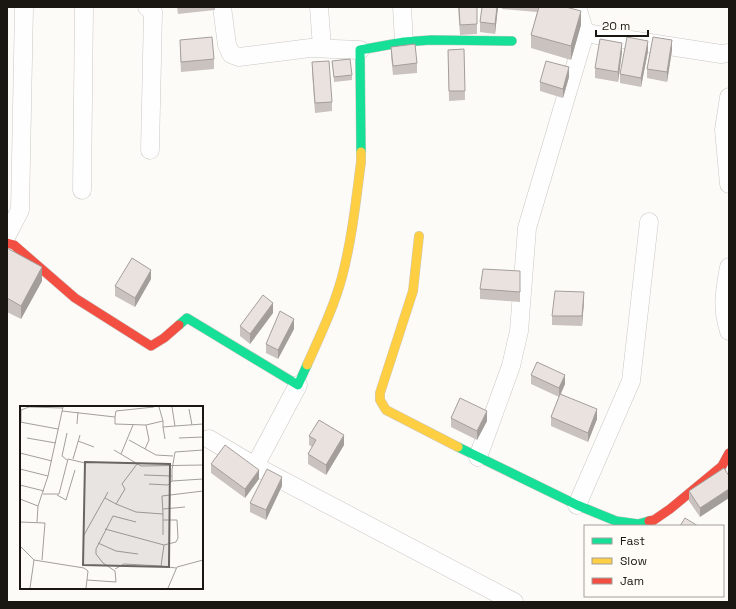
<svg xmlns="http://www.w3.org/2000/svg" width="736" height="609" font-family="'Space Grotesk',sans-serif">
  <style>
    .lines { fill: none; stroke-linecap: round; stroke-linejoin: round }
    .street-casing { stroke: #cac7c4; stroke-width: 19 }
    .fast-casing { stroke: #cac7c4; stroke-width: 10 }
    .slow-casing { stroke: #cac7c4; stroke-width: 10 }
    .jam-casing { stroke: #cac7c4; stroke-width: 10 }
    .street { stroke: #fffefe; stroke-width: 18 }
    .fast { stroke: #16e098; stroke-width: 9 }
    .slow { stroke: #ffcf43; stroke-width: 9 }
    .jam { stroke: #f24e42; stroke-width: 9 }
    .wall { fill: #c9c2bf }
    .shaded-wall { fill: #a49e9b }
    .building { fill: #eae2de; stroke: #a49e9b }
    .inset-road { fill: none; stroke: #a29f9c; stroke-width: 1 }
    .view { fill: #696662; fill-opacity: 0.15; stroke: #696662; stroke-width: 2 }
    .inset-edge { fill: none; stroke: #1a1612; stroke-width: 2 }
  </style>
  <rect width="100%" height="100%" fill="#fdfbf8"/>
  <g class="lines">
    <!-- street casing -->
    <g class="street-casing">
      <path id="street" d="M147,7L153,12L150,150
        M222,7L227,45L231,54L239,57L310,48L360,50
        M319,7L322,47
        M402,7L404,42
        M585,33L721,54L729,53
        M729,97L724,130L729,184
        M82,190L84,7
        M7,235L20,210L24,7
        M729,267C725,291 721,306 729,331
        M209,439L255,466L514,602
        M478,457L511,366L519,331L527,228L585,33L577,7
        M255,466L298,385
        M577,505L631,381L649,222"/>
    </g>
    <!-- fast casing -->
    <g class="fast-casing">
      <path id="fast" d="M361,152L360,50L404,42L431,40L512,41
        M179,325L187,318L298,385L307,365
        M458,447L577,505L616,521L638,524L649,521"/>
    </g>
    <!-- slow casing -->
    <g class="slow-casing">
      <path id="slow" d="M419,236L413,291L380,393V400L386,410L458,447
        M307,365C320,336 334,307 342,277C352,239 356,200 361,162V152"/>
    </g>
    <!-- jam casing -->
    <g class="jam-casing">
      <path id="jam" d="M7,243L14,245L75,298L151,346L164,338L179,325
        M649,521L654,520L670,509L722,466L729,453"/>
    </g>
    <!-- street -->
    <use href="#street" class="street"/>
    <!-- fast -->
    <use href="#fast" class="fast"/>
    <!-- slow -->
    <use href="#slow" class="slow"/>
    <!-- jam -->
    <use href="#jam" class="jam"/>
  </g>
  <!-- wall -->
  <path class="wall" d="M177,7H215V10L178,14Z
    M458,7H477V34L460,35Z
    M498,7L495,34L480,32V22Z
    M502,7H566L581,25L571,60L531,48V35L537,12L502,9Z
    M180,40L214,59V69L181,72L180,50Z
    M391,47L417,63V73L393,75L391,56Z
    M464,49L465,100L449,101L448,50Z
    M672,50L667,82L647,78V69Z
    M648,51L641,87L620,83V74Z
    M622,52L618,82L595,78V68Z
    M332,61L352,75V80L334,82Z
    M312,62L332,102V111L315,113L312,72Z
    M569,77L563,98L540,91V82Z
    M7,248L42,281L21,319L7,312Z
    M520,271V302L480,299V289Z
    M151,279L135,307L115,296V286Z
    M584,301L582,326L552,325V316Z
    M273,313L250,344L240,336V326Z
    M294,329L278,359L266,353V344Z
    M531,375L565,384L561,394L597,419L588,442L551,426V417L559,397L531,384Z
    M451,418L487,421L477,440L451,427Z
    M309,436L344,445L326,475L308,464V454L312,447L309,445Z
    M211,464L259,479L245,498L211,473Z
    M724,468L700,517L689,501V491Z
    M282,486L266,520L250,512V503Z"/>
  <!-- shaded-wall -->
  <path class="shaded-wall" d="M497,7H498L495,34V24Z
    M581,11V25L571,60V46Z
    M672,40V50L667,82V72Z
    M648,41V51L641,87V78Z
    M622,43V52L618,82V72Z
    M569,67V77L563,98V89Z
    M42,267V281L21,319V306Z
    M151,270V279L135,307V298Z
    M584,292V301L582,326V316Z
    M273,303V313L250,344V334Z
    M294,319V329L278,359V350Z
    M565,375V384L559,397V388Z
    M597,409V419L588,442V433Z
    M487,411V421L477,440V431Z
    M344,435V445L326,475V465Z
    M259,470V479L245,498V489Z
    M282,477V486L266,520V510Z
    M729,489V498L700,517V508Z"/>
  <!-- building -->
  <path class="building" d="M459,7H477V24L460,25Z
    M482,7H497L495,24L480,22Z
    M539,7H566L581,11L571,46L531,35Z
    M212,37L214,59L181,62L180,40Z
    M627,37L648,41L641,78L620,74Z
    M653,37L672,40L667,72L647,69Z
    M600,39L622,43L618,72L595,68Z
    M415,44L417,63L393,66L391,47Z
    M464,49L465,91H449L448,50Z
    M350,59L352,75L334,77L332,61Z
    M329,61L332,102L315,103L312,62Z
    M546,61L569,67L563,89L540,82Z
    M7,248L42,267L21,306L7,298Z
    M132,258L151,270L135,298L115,286Z
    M483,269L520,271V292L480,289Z
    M555,291L584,292L582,316H552Z
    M263,295L273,303L250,334L240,326Z
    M280,311L294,319L278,350L266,344Z
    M537,362L565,375L559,388L531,375Z
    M560,394L597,409L588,433L551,417Z
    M460,398L487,411L477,431L451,418Z
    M319,420L344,435L326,465L308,454L316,440L309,436Z
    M225,445L259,470L245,489L211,464Z
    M724,468L729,476V489L700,508L689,491Z
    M267,469L282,477L266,510L250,503Z
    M685,518L698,526H680Z"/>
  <!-- overview -->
  <g transform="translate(20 406)">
    <rect width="183" height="183" fill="#fdfbf8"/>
    <path class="inset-road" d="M9,1L43,2M139,1L143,15M152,1L155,20L183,18M169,3L172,19M42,5L95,11V18L126,19L143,15V21L155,20M95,11L96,5L134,1M0,16L38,23M1,16V4L9,1M57,18L58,6M143,21L145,33M7,32L36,37M159,32L183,31M109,34L136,49L153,50M58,35L74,41M125,43L129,34L126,19M94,44L121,60L183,59M183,44L155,46L152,64V75L183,73M0,47L32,55M101,48L113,19M53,53L60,29M47,54L42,50L47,27M117,58L102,78L105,83L96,98L116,106L143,108V129M0,63L28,70M124,69L152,70M129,78L148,79L152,75M0,79L24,85M23,88H39L48,53L65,57M37,89L46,94L55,64M85,92L96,98M0,93L18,100M143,103L165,101M143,108L142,90L183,85M0,116L25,117L22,154M17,116L18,100L28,70L43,1M85,123L144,139L156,136L158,132L157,114H143M64,129L88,86M78,137L96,145L118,148M144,139L141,160L156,162M0,140L14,154L10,182M14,154L64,162L68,165L66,182M95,163L104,158L141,160M67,174L96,176L95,165L83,157L76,148V143L93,110L116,116M148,182L157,161L183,154"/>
    <path class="view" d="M65,56L150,58L149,161L63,159Z"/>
    <rect width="183" height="183" class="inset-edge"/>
  </g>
  <!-- border -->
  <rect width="736" height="609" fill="none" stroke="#1a1612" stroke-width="16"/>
  <!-- legend -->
  <rect x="584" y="525" width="140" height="72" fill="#fffbf6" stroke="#a39f9b"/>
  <rect x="592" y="538" width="20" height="6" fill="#16e098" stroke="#a39f9b"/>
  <text x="620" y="545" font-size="12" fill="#1a1612">Fast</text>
  <rect x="592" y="558" width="20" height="6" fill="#ffcf43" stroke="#a39f9b"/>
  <text x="620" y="565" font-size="12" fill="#1a1612">Slow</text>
  <rect x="592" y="578" width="20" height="6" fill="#f24e42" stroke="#a39f9b"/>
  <text x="620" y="585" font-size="12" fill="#1a1612">Jam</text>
  <!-- scale -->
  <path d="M596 30v6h52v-6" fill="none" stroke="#1a1612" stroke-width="2"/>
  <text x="602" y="30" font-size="12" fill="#1a1612" stroke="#fffbf6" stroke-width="3" paint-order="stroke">20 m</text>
</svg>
